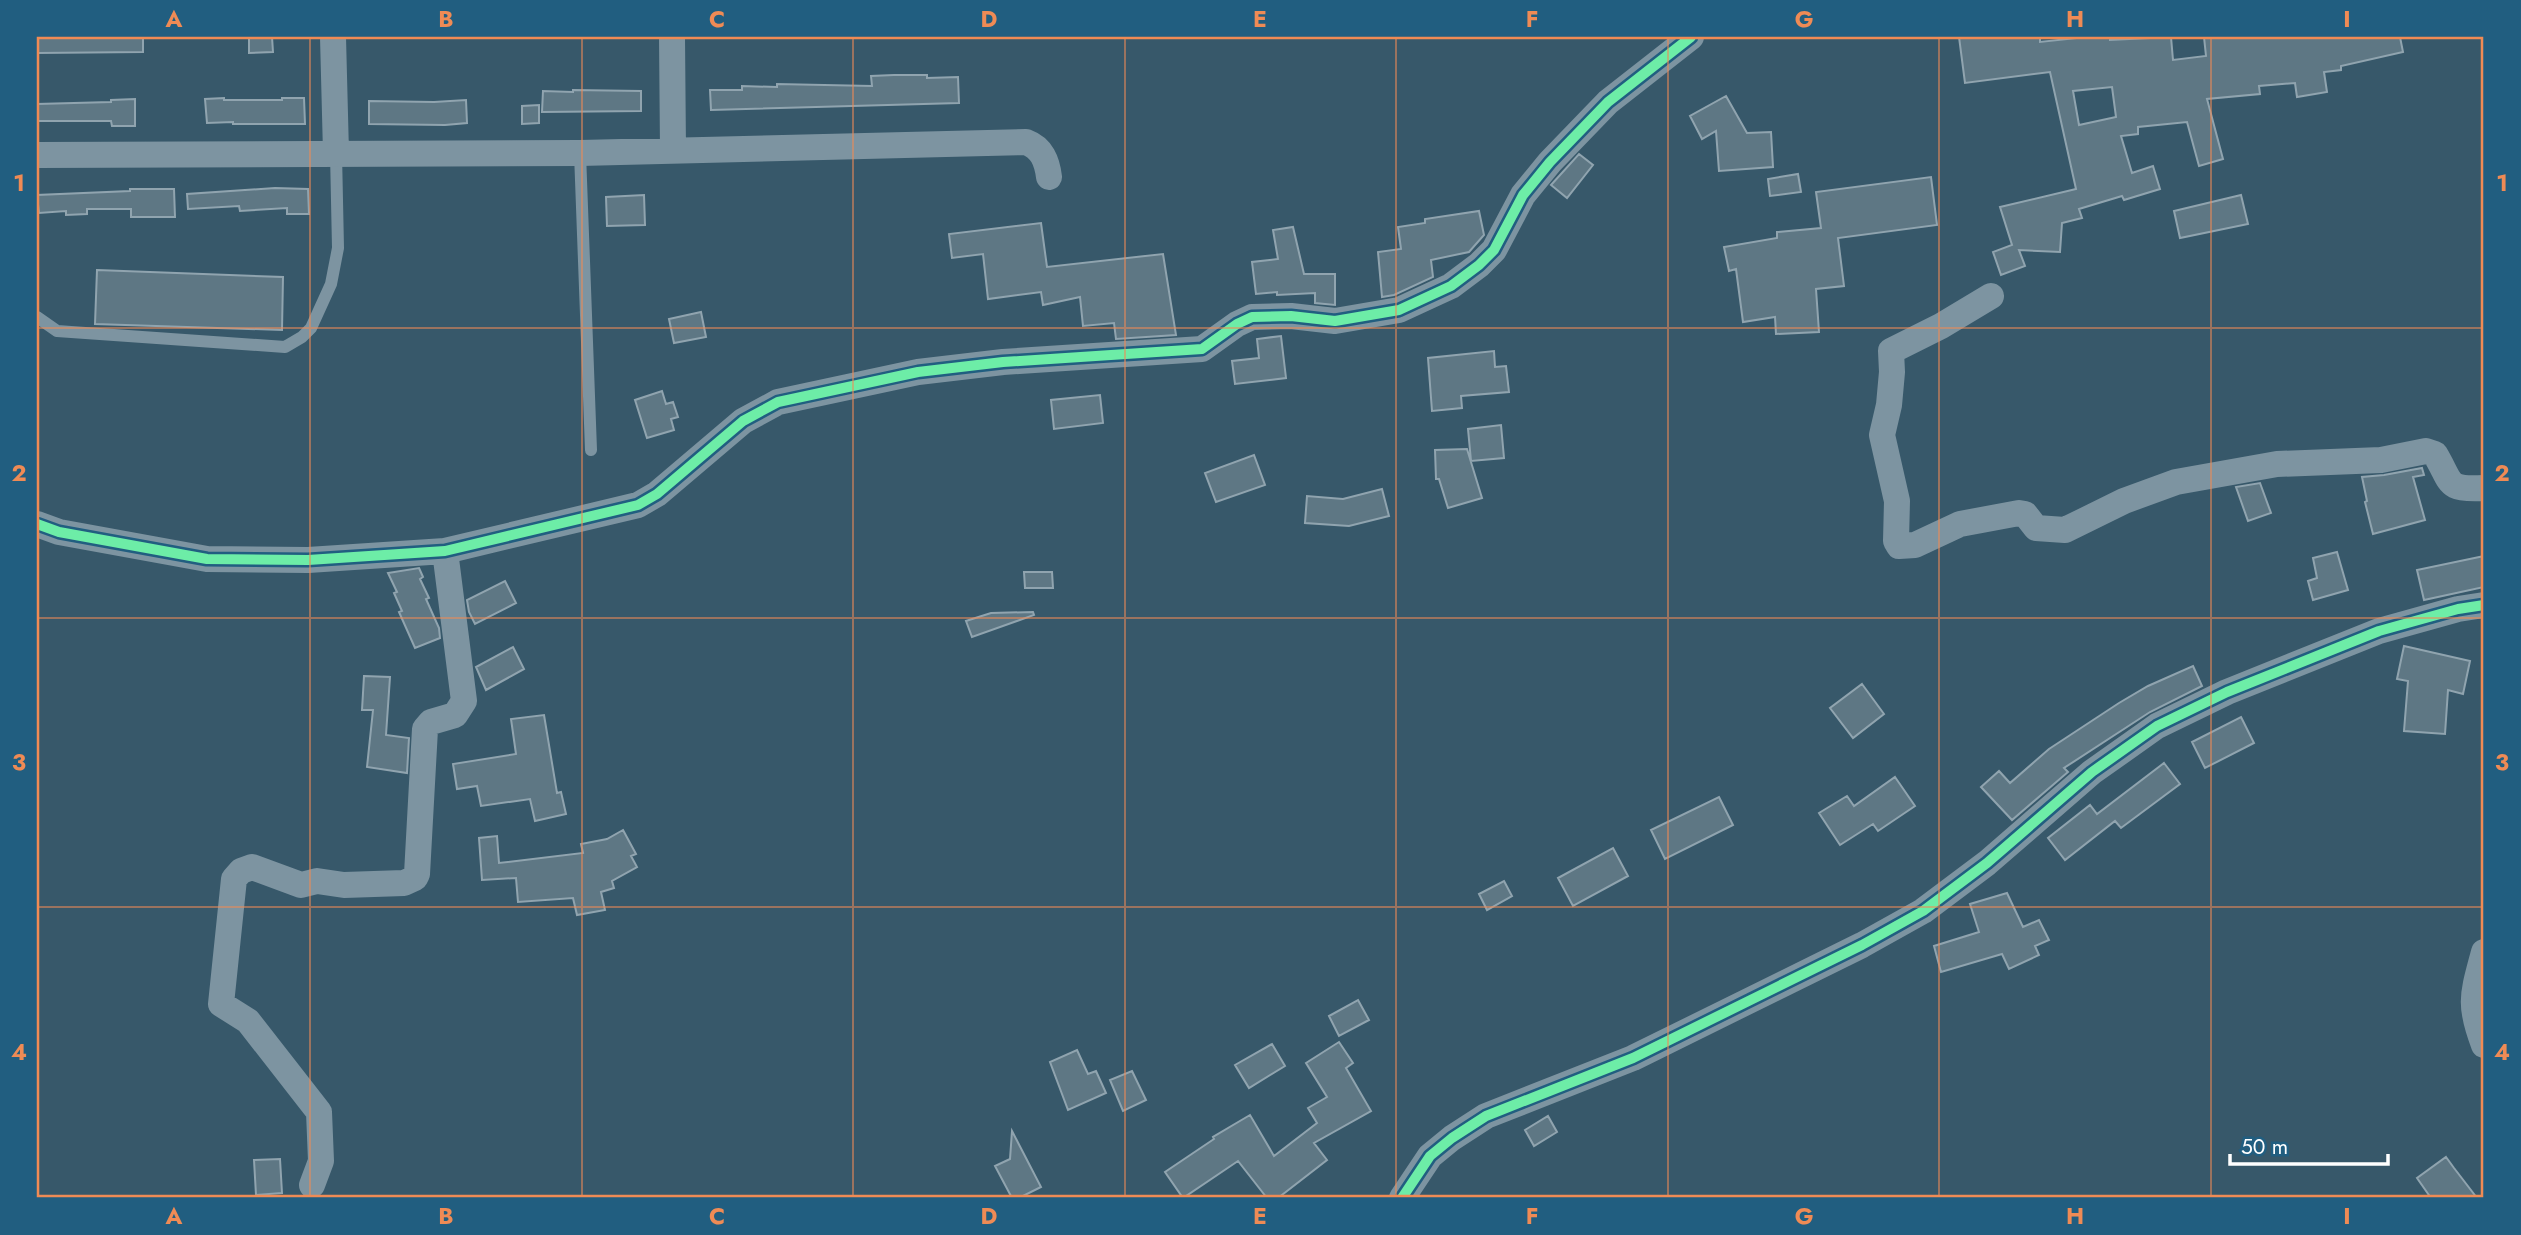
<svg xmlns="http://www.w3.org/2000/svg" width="2521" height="1235" font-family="Jost,sans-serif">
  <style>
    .building { fill: #5e7784; stroke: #90a4af; stroke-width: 2; fill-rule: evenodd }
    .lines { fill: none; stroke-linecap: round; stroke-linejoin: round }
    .lane { stroke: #7d94a1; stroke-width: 12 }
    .street { stroke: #7d94a1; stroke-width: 26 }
    .cycleway-casing { stroke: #215e80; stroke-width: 15 }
    .cycleway { stroke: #6deda7; stroke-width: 10 }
    .grid { fill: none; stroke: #ef8b55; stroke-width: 2; stroke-opacity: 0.55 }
    .neatline { fill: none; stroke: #ef8b55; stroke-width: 2.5 }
    .grid-label { font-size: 23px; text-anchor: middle; font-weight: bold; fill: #ef8b55 }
  </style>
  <rect width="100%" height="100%" fill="#37586a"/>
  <!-- building -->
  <path class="building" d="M37,37H143V52L37,53Z
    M249,37H272L273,52L249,53Z
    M1959,37H2040V42L2086,37H2110V40L2171,37L2173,60L2206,56L2204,37H2400L2403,52L2341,66V70L2324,72L2327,92L2297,97L2295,83L2259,86L2260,94L2207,99L2223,159L2199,166L2187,122L2138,127V134L2121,136L2132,173L2153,166L2160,189L2124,200L2122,196L2079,209L2082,218L2062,223L2060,252L2019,250L2025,266L2001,275L1993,252L2012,245L2000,207L2076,189L2050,72L1965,83ZM2112,87L2116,117L2079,125L2073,91Z
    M894,75H927V78L958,77L959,103L711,110L710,90H742V86L777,87V84L872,86L871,76Z
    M573,90L641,91V111L542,112L543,91L573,92Z
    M1726,96L1747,133L1771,132L1773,167L1719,171L1716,131L1702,139L1690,116Z
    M224,98V100H282V98H304L305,124H233V122L207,123L205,99Z
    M135,99V126H112L111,121H37V104L111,102V100Z
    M466,100L467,123L445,125L369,124V101L434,102Z
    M539,105V123L522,124V106Z
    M1579,154L1593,165L1567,198L1551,185Z
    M1798,174L1801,192L1770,196L1768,179Z
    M1931,177L1937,225L1838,238L1844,286L1816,289L1819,332L1776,334L1775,317L1743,322L1736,269L1729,271L1724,247L1777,238V232L1821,228L1816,192Z
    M275,188L308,189L309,214H287V208L240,211L239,206L188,209L187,194Z
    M130,189H174L175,217H131V209H87V214L66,215V211L39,213L37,195L130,191Z
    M644,195L645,225L607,226L606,197Z
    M2241,195L2248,224L2180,238L2174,211Z
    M1479,211L1484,235L1469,252L1431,260L1433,277L1394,295L1382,297L1378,252L1401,249L1398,227L1425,223V219Z
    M1041,223L1047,267L1163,254L1176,335L1116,339L1114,323L1083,326L1080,297L1043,305L1041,292L988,299L983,254L952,258L949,234Z
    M1293,227L1304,274H1335V305L1315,303V293L1277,295V292L1256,294L1252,262L1278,259L1273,230Z
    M97,270L283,277L282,330L95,324Z
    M701,312L706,337L674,343L669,319Z
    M1281,336L1286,378L1235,384L1232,361L1259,358L1257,339Z
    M1494,351L1495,367L1506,366L1509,392L1461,396L1462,408L1432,411L1428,358Z
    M662,391L666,404L673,402L678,417L671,419L674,430L647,438L635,400Z
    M1100,395L1103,423L1054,429L1051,400Z
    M1501,425L1504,458L1471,461L1468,429Z
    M1467,449L1482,498L1448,508L1439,479H1436L1435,450Z
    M1254,455L1265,485L1216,502L1205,473Z
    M2422,468L2424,475L2413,477L2425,520L2373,534L2365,502L2367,501L2362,477L2384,475Z
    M2260,483L2271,513L2248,521L2236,487Z
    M1382,489L1389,516L1349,526L1305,523L1307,496L1343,499Z
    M2337,552L2348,590L2313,600L2308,581L2317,578L2313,558Z
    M2484,556V587L2424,600L2417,570Z
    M419,568L423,577L420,579L429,598L426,599L439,628L440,638L415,648L399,612L402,611L394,593L397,592L388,573Z
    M1024,572H1052L1053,588H1025Z
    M505,581L516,603L475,624L469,612L467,600Z
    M1033,612L1034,615L972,637L966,621L991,613Z
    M2404,646L2470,661L2463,694L2448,690L2445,734L2404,731L2408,681L2397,679Z
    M513,647L524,669L486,690L476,667Z
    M2193,666L2202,686L2150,712L2064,768L2068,772L2012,820L1981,787L1999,771L2010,783L2049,749L2119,703L2148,686Z
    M364,676L390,677L386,735L409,738L407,773L367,767L373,710H362Z
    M1862,684L1884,714L1853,738L1830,708Z
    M544,715L557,793L561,792L566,814L535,821L530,799L481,806L477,786L457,789L453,764L516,754L511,719Z
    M2241,717L2254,743L2205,768L2192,742Z
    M2164,763L2180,784L2121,828L2115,821L2065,860L2048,838L2090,805L2097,814Z
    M1895,777L1915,806L1878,831L1873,824L1840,845L1819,813L1847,796L1854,806Z
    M1719,797L1733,825L1665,859L1651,830Z
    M623,830L636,854L631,856L637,867L612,881L614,888L601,892L605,910L577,915L573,898L518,902L516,878L482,880L479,838L497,836L499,863L583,853L581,844L607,839Z
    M1613,848L1628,876L1573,906L1558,878Z
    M1504,881L1512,896L1487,910L1479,894Z
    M2007,893L2023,927L2039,920L2049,940L2035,946L2039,955L2009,969L2002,954L1941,972L1934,946L1979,932L1970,904Z
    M1358,1000L1369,1020L1339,1036L1329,1016Z
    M1339,1042L1353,1063L1346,1068L1371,1111L1314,1143L1327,1160L1278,1198H1267L1238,1161L1183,1198L1165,1172L1214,1139L1213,1137L1250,1115L1274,1156L1317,1123L1308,1108L1327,1097L1306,1063Z
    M1272,1044L1285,1066L1249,1088L1235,1065Z
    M1077,1050L1088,1074L1096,1071L1106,1093L1068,1110L1050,1062Z
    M1132,1071L1146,1100L1123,1111L1110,1080Z
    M1548,1116L1557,1132L1534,1146L1525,1130Z
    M1012,1131L1041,1187L1019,1198H1012L995,1166L1010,1159Z
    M2446,1157L2454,1168L2477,1198H2431L2417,1178Z
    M280,1159L282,1193L256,1195L254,1160Z"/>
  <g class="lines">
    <!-- lane -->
    <path class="lane" d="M580,153L591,450
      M37,317L57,331L285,347L302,337L311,328L331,284L338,248L336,153"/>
    <!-- street -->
    <path class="street" d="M333,37L336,153
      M672,37L673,150
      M37,155L580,153L1026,142C1042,148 1047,161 1049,177
      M1991,296L1941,326L1891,351L1892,372L1889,405L1882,435L1897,501L1896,541L1899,546L1915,545L1960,524L2019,513L2025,514L2036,528L2065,530L2124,501L2176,482L2277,464L2381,460L2426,451L2435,454C2453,484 2445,490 2484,488
      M37,524L59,532L207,559L308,560L445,551L638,505L657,494L743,421L778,402L918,372L1003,362L1202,349L1237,324L1252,317L1291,316L1335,321L1399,310L1451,286L1479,265L1494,250L1523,195L1550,162L1608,102L1691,37
      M2484,952C2473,994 2468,1003 2484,1045
      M312,1185L321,1161L319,1112L248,1021L221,1004L234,879L241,871L252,867L301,885L317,881L344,885L404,883L415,878L417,874L425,729L431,722L455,715L464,701L445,551
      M1402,1198L1430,1156L1452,1138L1486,1116L1633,1058L1862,945L1923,911L1987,863L2092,772L2157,726L2227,692L2379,631L2458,609L2484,605"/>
    <!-- cycleway casing -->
    <g class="cycleway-casing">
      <path id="cycleway" d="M37,524L59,532L207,559L308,560L445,551L638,505L657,494L743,421L778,402L918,372L1003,362L1202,349L1237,324L1252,317L1291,316L1335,321L1399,310L1451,286L1479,265L1494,250L1523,195L1550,162L1608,102L1691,37
        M1402,1198L1430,1156L1452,1138L1486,1116L1633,1058L1862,945L1923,911L1987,863L2092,772L2157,726L2227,692L2379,631L2458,609L2484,605"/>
    </g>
    <!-- cycleway -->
    <use href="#cycleway" class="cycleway"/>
  </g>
  <!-- grid -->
  <path class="grid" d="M310,37V1198M582,37V1198M853,37V1198M1125,37V1198M1396,37V1198M1668,37V1198M1939,37V1198M2211,37V1198M37,328H2484M37,618H2484M37,907H2484"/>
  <!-- border -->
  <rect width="2521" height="1235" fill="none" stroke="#215e80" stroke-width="77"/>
  <!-- scale -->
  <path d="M2230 1154v10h158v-10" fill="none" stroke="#ffffff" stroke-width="3.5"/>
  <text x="2241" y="1154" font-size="21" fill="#ffffff" stroke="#215e80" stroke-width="5" paint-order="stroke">50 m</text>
  <rect x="38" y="38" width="2444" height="1158" class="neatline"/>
  <g class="grid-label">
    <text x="174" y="27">A</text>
    <text x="446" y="27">B</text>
    <text x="717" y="27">C</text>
    <text x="989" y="27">D</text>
    <text x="1260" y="27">E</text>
    <text x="1532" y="27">F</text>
    <text x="1804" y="27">G</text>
    <text x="2075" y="27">H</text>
    <text x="2347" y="27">I</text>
    <text x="19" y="191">1</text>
    <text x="2502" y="191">1</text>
    <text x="19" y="481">2</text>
    <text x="2502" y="481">2</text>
    <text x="19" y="770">3</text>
    <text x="2502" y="770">3</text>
    <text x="19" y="1060">4</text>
    <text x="2502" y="1060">4</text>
    <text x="174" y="1224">A</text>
    <text x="446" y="1224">B</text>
    <text x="717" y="1224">C</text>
    <text x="989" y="1224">D</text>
    <text x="1260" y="1224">E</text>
    <text x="1532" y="1224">F</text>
    <text x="1804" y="1224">G</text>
    <text x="2075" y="1224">H</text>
    <text x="2347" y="1224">I</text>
  </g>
</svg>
